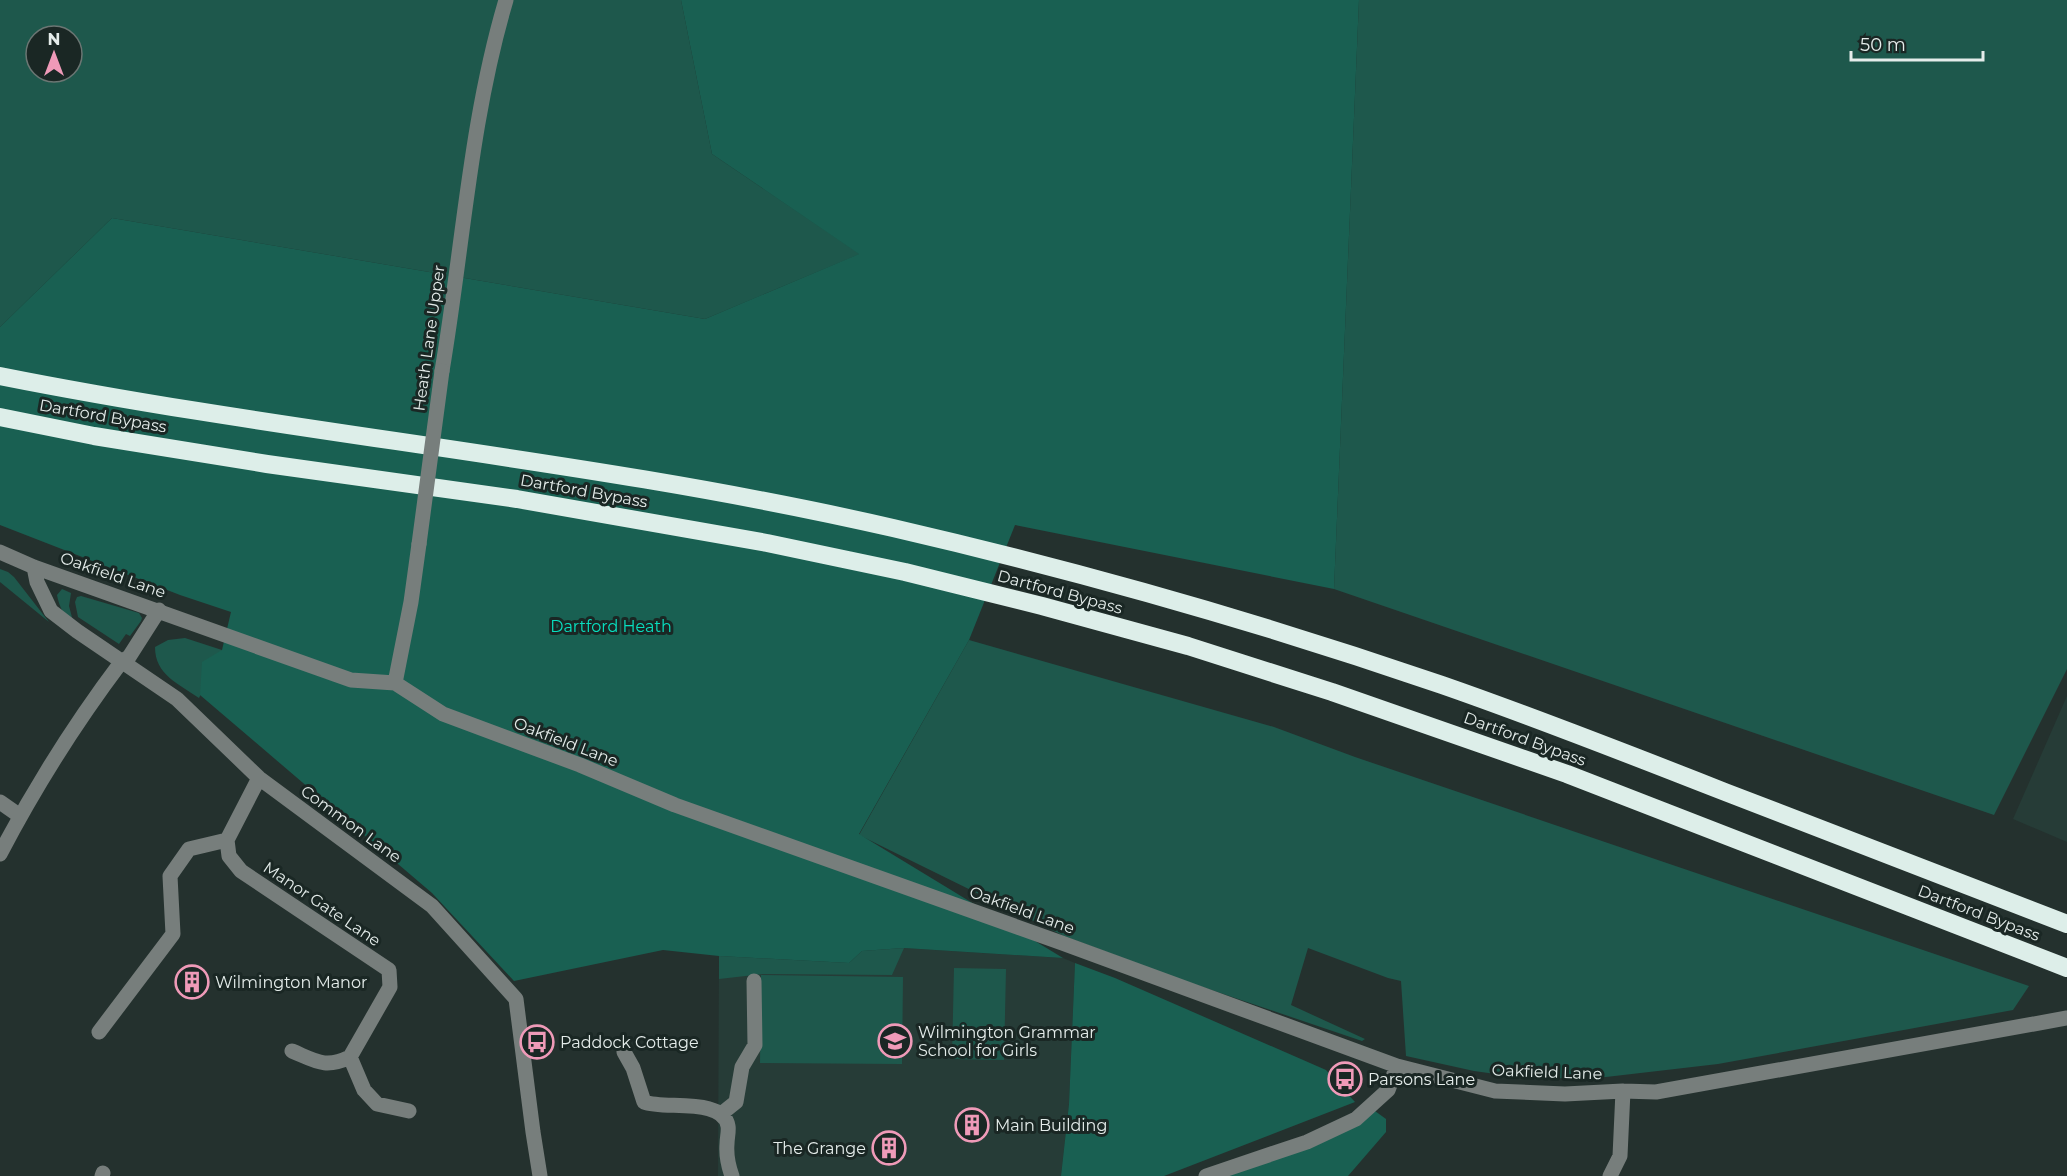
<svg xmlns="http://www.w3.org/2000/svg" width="2067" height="1176" font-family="Montserrat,sans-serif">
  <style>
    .built { fill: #263c37 }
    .green { fill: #1e584c; fill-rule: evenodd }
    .forest { fill: #196052 }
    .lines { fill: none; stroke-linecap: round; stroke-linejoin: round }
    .minor { stroke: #777e7c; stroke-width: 15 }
    .highway { stroke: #ddeee9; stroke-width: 18 }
    .minor-bridge { stroke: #777e7c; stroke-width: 15 }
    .labels { text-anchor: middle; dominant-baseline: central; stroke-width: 6; stroke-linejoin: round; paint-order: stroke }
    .street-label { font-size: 16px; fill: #e4ecea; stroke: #1a2724 }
    .park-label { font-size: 16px; fill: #08e0c0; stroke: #1a2724 }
    .poi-label { font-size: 16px; fill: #e4ecea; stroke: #1a2724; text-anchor: start }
  </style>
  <rect width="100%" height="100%" fill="#24312e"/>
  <!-- built -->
  <path class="built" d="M2067,696V842L2013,819Z
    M904,948L1063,958L1075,963L1069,1104L1061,1176H718L719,956L849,963L862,951Z"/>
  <!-- green -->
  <path class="green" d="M0,0H681L712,154L860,254L705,319L112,218L0,327ZM36,36H72V72H36Z
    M1359,0H2067V669L1994,815L1334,589Z
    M0,569L8,572L14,577L49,622L0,582Z
    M62,589L71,593L69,606L73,621C63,615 59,606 57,595Z
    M81,596L139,613L142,618L141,621L130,636L126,634L119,644L78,617L75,602L77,597Z
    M185,638L222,650L199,698C179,684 155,675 155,647L168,640Z
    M969,640L1274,727L1355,757L2029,986L2013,1010L1718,1064L1606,1077L1532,1079L1474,1071L1406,1056L1401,981L1388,978L1308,948L1291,1005L1365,1039L1362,1041L1179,979L1064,936L859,835Z
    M904,948L892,975L763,974L719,979V956L849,963L862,951Z
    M954,968L1006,969L1004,1060L952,1059Z
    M761,975L903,977L902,1064L760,1063Z"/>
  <!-- forest -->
  <path class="forest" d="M681,0H1359L1334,589L1015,525L969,640L859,834L1063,958L904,948L862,951L849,963L719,956L663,950L514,981L432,893L200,695L202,662L222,650L231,612L180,595L0,525V327L112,218L705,319L859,254L712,154Z
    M1075,963L1115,978L1326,1070L1355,1102L1164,1176H1061L1069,1104Z
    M1375,1111L1386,1119V1132L1348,1176H1215Z"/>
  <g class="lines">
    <!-- minor -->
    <path class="minor" d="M442,371C463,247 470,121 506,0
      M0,552L34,567L351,680L395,683L443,714L580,765L675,805L1062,943L1397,1066L1495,1091L1565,1094L1623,1091L1656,1092L2067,1018
      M34,567L37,582L51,611L77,631L177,699L259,778L432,906L516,999L533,1132L540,1176
      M395,683L411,602L419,544
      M259,778L227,840L229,856L241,871L389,970L390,987L350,1057
      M0,802L20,816
      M0,854C35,787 76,722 122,661L129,657L159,610
      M99,1032L173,934L170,876L189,849L227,840
      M292,1051C316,1061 325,1069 350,1057L364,1090L377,1104L409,1111
      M624,1052L633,1068L644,1102C664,1110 723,1097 728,1126C729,1131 727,1138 727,1144C726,1156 728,1165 732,1176
      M721,1114L736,1102L742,1067L755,1045L754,981
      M102,1176L103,1173
      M1206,1176L1307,1142L1356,1119L1388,1090L1397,1066
      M1610,1176L1620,1156L1623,1091"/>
    <!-- highway -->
    <path class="highway" d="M0,376C296,435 598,460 893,528C1079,571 1262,623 1442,685C1537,718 1631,755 1725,792C1839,836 1953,880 2067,924
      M0,417L94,436L267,464L517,499L767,543L905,572L1042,606L1188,646L1332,692L1567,774L2067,968"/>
    <!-- minor-bridge -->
    <path class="minor-bridge" d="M419,544L442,371"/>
  </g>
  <!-- icons -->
  <defs>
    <g id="building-ring" transform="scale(1.725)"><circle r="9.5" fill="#1a2724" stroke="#ef9ab8" stroke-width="1.5"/><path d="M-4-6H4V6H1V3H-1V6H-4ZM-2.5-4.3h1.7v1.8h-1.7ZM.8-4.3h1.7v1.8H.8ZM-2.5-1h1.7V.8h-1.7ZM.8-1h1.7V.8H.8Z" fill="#ef9ab8"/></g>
    <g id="school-ring" transform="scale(1.725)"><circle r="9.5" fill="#1a2724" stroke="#ef9ab8" stroke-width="1.5"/><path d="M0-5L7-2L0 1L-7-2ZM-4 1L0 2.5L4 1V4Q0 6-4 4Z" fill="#ef9ab8"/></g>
    <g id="bus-ring" transform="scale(1.725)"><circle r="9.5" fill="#1a2724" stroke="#ef9ab8" stroke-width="1.5"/><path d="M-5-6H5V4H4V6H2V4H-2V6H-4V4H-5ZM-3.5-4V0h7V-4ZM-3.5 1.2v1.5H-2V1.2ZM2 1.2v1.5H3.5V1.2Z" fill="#ef9ab8"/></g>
  </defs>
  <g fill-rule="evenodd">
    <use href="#building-ring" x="192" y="982"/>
    <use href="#school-ring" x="895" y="1041"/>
    <use href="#bus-ring" x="537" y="1042"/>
    <use href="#bus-ring" x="1345" y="1079"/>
    <use href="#building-ring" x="972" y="1125"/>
    <use href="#building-ring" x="889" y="1148"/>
  </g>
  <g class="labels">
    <!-- street labels -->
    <g class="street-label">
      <text transform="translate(429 338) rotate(-82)">Heath Lane Upper</text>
      <text transform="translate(103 416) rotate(10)">Dartford Bypass</text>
      <text transform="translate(584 491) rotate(10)">Dartford Bypass</text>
      <text transform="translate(113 575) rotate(19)">Oakfield Lane</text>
      <text transform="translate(1060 592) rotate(15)">Dartford Bypass</text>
      <text transform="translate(1525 739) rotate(20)">Dartford Bypass</text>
      <text transform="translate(566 742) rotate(21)">Oakfield Lane</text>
      <text transform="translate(351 824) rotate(36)">Common Lane</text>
      <text transform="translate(322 904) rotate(34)">Manor Gate Lane</text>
      <text transform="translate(1022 910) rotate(20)">Oakfield Lane</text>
      <text transform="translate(1979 913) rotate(21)">Dartford Bypass</text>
      <text transform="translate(1547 1072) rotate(2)">Oakfield Lane</text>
    </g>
    <!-- park labels -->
    <g class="park-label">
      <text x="611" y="626">Dartford Heath</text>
    </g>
    <!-- poi labels -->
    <g class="poi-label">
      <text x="215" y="982">Wilmington Manor</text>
      <text x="918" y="1032">Wilmington Grammar<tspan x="918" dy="18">School for Girls</tspan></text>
      <text x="560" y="1042">Paddock Cottage</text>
      <text x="1368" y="1079">Parsons Lane</text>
      <text x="995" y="1125">Main Building</text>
      <text x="866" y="1148" text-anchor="end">The Grange</text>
    </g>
  </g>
  <!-- north arrow -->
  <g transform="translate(54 54)"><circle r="28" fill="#1a2724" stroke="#6b7673" stroke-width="1.5"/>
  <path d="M0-4.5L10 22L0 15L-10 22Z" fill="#ef9ab8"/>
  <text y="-9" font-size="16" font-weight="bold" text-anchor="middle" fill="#e4ecea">N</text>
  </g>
  <!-- scale -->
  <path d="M1851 51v9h132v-9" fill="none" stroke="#e4ecea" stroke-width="3"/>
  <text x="1860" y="51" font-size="18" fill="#e4ecea" stroke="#1a2724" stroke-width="4.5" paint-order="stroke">50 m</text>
</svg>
